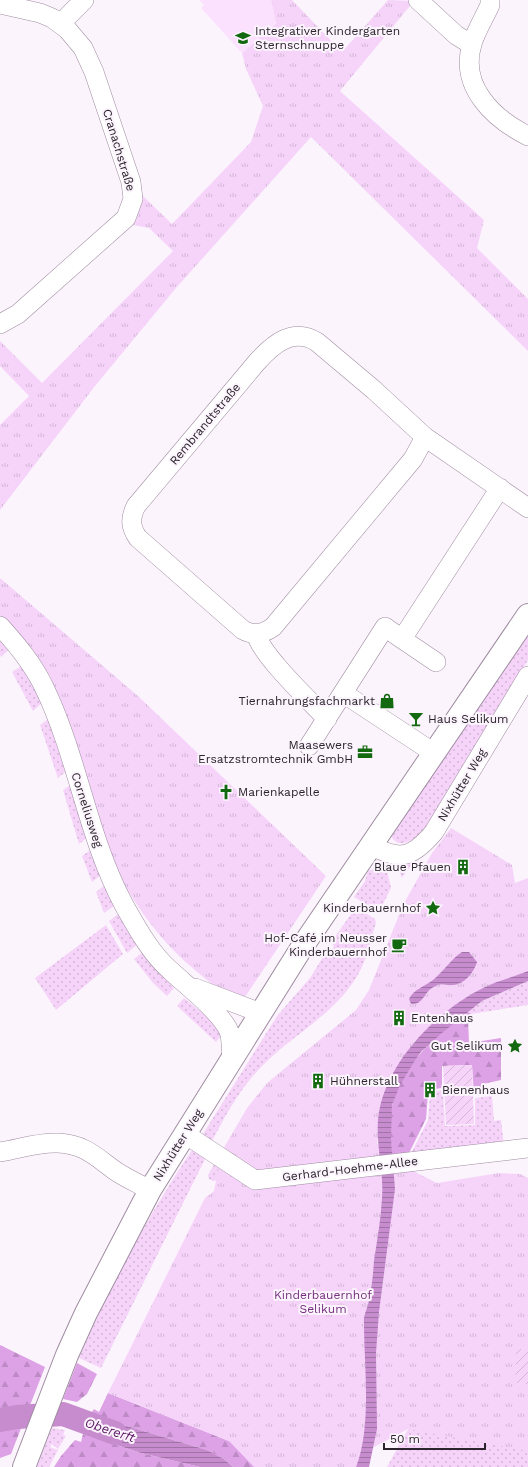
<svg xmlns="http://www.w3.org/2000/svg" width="528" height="1467" font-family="'Work Sans',sans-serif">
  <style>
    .built { fill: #fbe1fe }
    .grass { fill: url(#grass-dots) }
    .forest { fill: url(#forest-firs) }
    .park { fill: url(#park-tufts) }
    .garden { fill: url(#garden-furrows) }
    .water { fill: url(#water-rules) }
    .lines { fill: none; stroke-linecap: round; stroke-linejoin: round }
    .river { stroke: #c68cce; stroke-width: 24 }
    .minor-casing { stroke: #9f8ca1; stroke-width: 20 }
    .major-casing { stroke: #9f8ca1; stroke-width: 24 }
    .minor { stroke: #fff; stroke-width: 19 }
    .major { stroke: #fff; stroke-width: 22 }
    .labels { text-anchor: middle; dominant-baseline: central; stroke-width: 4; stroke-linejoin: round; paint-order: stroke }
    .poi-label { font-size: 12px; fill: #2b242c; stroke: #fcf4fd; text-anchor: start }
    .street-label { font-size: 12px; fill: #2b242c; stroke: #fcf4fd }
    .park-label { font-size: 12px; fill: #752f7f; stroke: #fcf4fd }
    .water-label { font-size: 13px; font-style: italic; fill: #5b1465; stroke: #fcf4fd }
  </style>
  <defs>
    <pattern id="grass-dots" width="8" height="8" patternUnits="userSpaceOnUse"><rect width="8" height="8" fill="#f6d4fa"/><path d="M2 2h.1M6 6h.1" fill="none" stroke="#d3b6d6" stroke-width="1.8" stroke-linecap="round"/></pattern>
    <pattern id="forest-firs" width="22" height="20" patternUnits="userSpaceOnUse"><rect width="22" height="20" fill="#dda1e5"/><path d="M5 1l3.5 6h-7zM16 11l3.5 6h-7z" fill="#be8ac5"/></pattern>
    <pattern id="park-tufts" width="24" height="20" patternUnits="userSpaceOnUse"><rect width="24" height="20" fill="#f6d4fa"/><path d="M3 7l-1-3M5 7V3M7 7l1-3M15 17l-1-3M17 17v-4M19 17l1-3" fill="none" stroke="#d3b6d6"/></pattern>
    <pattern id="garden-furrows" width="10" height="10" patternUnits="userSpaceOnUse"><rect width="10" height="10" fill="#f6d4fa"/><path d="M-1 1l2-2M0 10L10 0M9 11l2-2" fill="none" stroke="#d3b6d6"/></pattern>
    <pattern id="water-rules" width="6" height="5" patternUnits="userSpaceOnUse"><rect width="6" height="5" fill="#c68cce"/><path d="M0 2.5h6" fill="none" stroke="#a172a7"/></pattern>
  </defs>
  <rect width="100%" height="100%" fill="#fcf4fd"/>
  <!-- built -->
  <path class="built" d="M199,0H271L276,22L242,53L201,8L204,5Z"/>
  <!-- grass -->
  <path class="grass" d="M528,628V660L427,827C418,836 400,853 391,836Z
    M0,634L11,648L1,657L0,655Z
    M23,665L44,701L33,711L12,672Z
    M51,717L69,769L58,778L40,725Z
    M72,784L88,837L79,844L63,790Z
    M92,849L101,875L92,882L82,856Z
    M417,857L402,878L398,866Z
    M386,866L391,888L379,912L354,897L365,881L368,871Z
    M105,885L114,906L104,913L96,892Z
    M356,907L375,919L376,923C371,938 368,955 361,969C340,1011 295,1033 263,1065C239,1090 227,1113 211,1143L201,1137L277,1016L310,978L326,952L329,954L334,946L332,944V941Z
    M118,914L137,945L127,953L109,921Z
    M106,925L123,954L56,1010L35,978Z
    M143,952L174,988L167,996L153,983L134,959Z
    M528,981V1005L471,1014L468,1012L482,1001Z
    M184,998L210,1019L217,1028L221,1036L216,1042L177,1006Z
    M443,1090L445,1126L475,1125V1098L492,1096L494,1121L501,1120L504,1146L409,1157L428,1120L430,1095L435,1091Z
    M194,1147L207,1155L101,1368L79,1358C111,1284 149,1214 194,1147Z
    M216,1161L230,1178L213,1181L209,1179L208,1175Z
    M528,1384V1467H387L408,1429Z
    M52,1428L65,1430L63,1435L66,1436L58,1449L52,1444L50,1447L58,1450L49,1467H37Z"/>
  <!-- forest -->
  <path class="forest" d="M468,1012L471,1014L468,1017L469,1043L501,1038V1080L483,1084L484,1094L474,1095L472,1065L442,1066V1088L435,1089L428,1093L426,1119L407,1157L392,1158C391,1141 389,1123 392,1106C400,1066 437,1035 468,1012Z
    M0,1345L45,1367L11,1454L0,1458Z
    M77,1363L97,1374L87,1394L77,1402L63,1399Z
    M108,1393L229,1441L277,1467H233L224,1459L207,1450L90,1415L94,1409L99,1412Z
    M83,1434L141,1453L200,1467H54L61,1456L75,1440L81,1442Z"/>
  <!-- park -->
  <path class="park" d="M271,0H292L342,52L388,0L414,1L340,91L484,220L477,248L528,299V351L311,137L176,288L95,386L0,510V425L29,396L0,366V341L42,383L173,251L149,228L133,225L137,218L143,196L172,224L251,142L263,106L246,69L242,53L276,23Z
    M0,578L138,696L326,876L245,997C222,994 213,985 196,971C126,913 100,837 66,756C48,714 30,671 12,628L0,616Z
    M451,828L512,865L515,883L528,878V971L483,988L415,1041L394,1073L377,1143L405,1167L437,1183L499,1173L520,1174L528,1178V1451L408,1429L361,1454L356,1467H254L229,1441L108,1393L205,1198L214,1191L222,1151L247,1108L267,1083L356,1010L369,990L403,905L432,853Z"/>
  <!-- garden -->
  <path class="garden" d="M472,1065L474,1124L446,1125L443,1066Z
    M516,1349H528V1384L515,1383Z"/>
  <!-- water -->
  <path class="water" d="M462,952H469L477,962C474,972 465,984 453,985C444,986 442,981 432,988C424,993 423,1005 411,1004L409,999C413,990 425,986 433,980C443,972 452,958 462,952Z
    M528,971V981L482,1001L442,1033L421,1052L414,1062L400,1085L392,1105L391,1139L395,1189L379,1312L376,1353L377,1429L369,1467H356C372,1426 364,1367 364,1323C363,1315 368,1308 369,1300C372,1287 373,1274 374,1261C377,1240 381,1219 382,1198C384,1172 376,1147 378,1120C383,1065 435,1012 483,988C497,981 513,977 528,971Z
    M90,1415L207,1450L224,1459L233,1467H200L141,1453L83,1434L81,1429L86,1417Z"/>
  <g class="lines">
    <!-- river -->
    <path class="river" d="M0,1420L17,1417L63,1414L115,1433"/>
    <!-- minor casing -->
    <g class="minor-casing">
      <path id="minor" d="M418,0L456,35L472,45
        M490,0V5C484,18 476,31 472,44C459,87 494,119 528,136
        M0,4L40,13L52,18L67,29L83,48L94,72L131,182L133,199L126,218L18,314L0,324
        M60,24L84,0
        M425,437L413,459L273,627C263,634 254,636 243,630L138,538C130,527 130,518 136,506L257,362C273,344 293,327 317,342L374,390L425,437L528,508
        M0,626C17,645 33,664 44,687C78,757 87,836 124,905C137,928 151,954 171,971C188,987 217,1009 228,1029C232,1036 231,1051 232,1059
        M256,634C262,656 309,700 327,719
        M436,662L402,639L500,488
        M343,693L434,753
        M309,746L385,627L402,639
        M371,845C400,862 413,857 434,832L528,676
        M195,988L261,1013
        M185,1134L255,1180L528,1148
        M0,1152C19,1149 38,1142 58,1143C85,1144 97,1158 117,1172C128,1179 139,1184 150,1190"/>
    </g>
    <!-- major casing -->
    <g class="major-casing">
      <path id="major" d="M24,1467L67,1355L86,1313L150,1190L304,944L528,615"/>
    </g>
    <!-- minor -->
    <use href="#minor" class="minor"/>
    <!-- major -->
    <use href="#major" class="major"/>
  </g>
  <!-- icons -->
  <defs>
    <g id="school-bare" transform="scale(1.2)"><path d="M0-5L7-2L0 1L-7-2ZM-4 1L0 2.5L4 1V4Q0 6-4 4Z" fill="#136910" stroke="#fcf4fd" stroke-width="2.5" paint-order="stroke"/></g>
    <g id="shop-bare" transform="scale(1.2)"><path d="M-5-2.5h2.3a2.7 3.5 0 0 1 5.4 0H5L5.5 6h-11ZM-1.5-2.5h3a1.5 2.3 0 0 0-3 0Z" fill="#136910" stroke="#fcf4fd" stroke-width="2.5" paint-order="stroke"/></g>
    <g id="bar-bare" transform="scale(1.2)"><path d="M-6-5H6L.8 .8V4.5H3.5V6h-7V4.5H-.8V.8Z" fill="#136910" stroke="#fcf4fd" stroke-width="2.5" paint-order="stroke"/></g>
    <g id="office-bare" transform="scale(1.2)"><path d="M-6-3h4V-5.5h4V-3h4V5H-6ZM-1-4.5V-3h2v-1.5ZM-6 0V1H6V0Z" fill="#136910" stroke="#fcf4fd" stroke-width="2.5" paint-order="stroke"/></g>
    <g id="church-bare" transform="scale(1.2)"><path d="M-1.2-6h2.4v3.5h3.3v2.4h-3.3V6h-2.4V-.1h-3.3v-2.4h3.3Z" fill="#136910" stroke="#fcf4fd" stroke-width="2.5" paint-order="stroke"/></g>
    <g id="building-bare" transform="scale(1.2)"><path d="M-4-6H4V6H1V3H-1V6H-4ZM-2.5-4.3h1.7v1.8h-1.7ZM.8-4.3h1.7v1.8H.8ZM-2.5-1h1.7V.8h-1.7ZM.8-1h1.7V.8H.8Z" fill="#136910" stroke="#fcf4fd" stroke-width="2.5" paint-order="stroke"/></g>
    <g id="sight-bare" transform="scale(1.2)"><path d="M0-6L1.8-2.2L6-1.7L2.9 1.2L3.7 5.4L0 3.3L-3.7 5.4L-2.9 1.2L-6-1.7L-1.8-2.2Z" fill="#136910" stroke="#fcf4fd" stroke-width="2.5" paint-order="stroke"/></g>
    <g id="cafe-bare" transform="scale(1.2)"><path d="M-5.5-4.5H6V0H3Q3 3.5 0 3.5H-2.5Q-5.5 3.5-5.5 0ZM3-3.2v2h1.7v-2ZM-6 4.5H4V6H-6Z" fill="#136910" stroke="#fcf4fd" stroke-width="2.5" paint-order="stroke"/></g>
  </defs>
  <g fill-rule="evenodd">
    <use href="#school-bare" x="243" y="38"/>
    <use href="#shop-bare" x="387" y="701"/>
    <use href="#bar-bare" x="416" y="719"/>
    <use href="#office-bare" x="365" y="752"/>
    <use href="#church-bare" x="226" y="792"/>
    <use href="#building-bare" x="463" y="867"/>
    <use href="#sight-bare" x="433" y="908"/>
    <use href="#cafe-bare" x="399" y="945"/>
    <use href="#building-bare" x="399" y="1018"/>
    <use href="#sight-bare" x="515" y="1046"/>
    <use href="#building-bare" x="318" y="1081"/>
    <use href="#building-bare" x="430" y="1090"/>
  </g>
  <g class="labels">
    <!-- poi labels -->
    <g class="poi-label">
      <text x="255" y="31">Integrativer Kindergarten<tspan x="255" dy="14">Sternschnuppe</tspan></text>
      <text x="375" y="701" text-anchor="end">Tiernahrungsfachmarkt</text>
      <text x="428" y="719">Haus Selikum</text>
      <text x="353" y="745" text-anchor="end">Maasewers<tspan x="353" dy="14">Ersatzstromtechnik GmbH</tspan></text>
      <text x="238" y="792">Marienkapelle</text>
      <text x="451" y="867" text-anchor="end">Blaue Pfauen</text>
      <text x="421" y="908" text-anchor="end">Kinderbauernhof</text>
      <text x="387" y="938" text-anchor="end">Hof-Café im Neusser<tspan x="387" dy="14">Kinderbauernhof</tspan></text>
      <text x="411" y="1018">Entenhaus</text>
      <text x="503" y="1046" text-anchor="end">Gut Selikum</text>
      <text x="330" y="1081">Hühnerstall</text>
      <text x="442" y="1090">Bienenhaus</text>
    </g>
    <!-- street labels -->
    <g class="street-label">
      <text transform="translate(119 150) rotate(73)">Cranachstraße</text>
      <text transform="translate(205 424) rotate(-50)">Rembrandtstraße</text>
      <text transform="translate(462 785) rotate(-59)">Nixhütter Weg</text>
      <text transform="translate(87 810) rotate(72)">Corneliusweg</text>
      <text transform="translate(178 1145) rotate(-58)">Nixhütter Weg</text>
      <text transform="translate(350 1169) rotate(-7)">Gerhard-Hoehme-Allee</text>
    </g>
    <!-- park labels -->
    <g class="park-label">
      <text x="323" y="1295">Kinderbauernhof<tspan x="323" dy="14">Selikum</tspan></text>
    </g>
    <!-- water labels -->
    <g class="water-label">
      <text transform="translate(110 1430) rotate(18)">Obererft</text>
    </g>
  </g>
  <!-- scale -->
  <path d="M384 1443v6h101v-6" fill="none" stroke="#2b242c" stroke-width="2"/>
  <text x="390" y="1443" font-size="12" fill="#2b242c" stroke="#fcf4fd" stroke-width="3" paint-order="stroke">50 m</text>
</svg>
